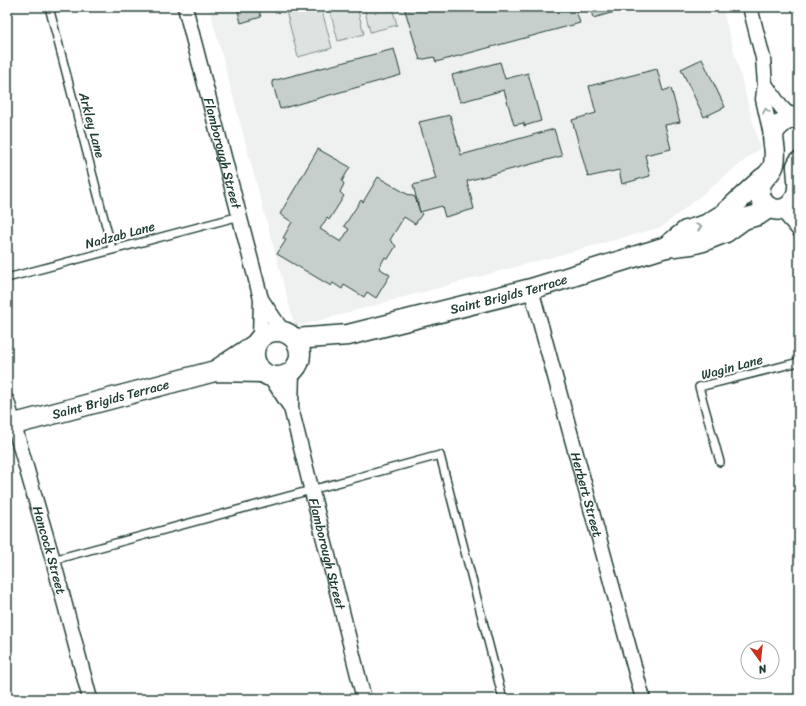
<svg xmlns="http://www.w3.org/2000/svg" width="806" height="706" font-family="Sriracha,sans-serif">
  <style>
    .built { fill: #eef1f0 }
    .green { fill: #dee3e2; stroke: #7e908b }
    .building { fill: #c7cfcc; stroke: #1f3d34 }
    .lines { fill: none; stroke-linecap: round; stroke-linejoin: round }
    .lane-casing { stroke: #1f3d34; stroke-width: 10 }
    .street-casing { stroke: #1f3d34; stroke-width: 17 }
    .secondary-casing { stroke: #1f3d34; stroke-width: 23 }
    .lane { stroke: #fff; stroke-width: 7 }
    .street { stroke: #fff; stroke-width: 14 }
    .secondary { stroke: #fff; stroke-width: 20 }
    .oneway { stroke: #8f9e9a }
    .labels { text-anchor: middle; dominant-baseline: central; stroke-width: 4; stroke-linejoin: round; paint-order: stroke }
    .street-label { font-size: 13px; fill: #1f3d34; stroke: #fff }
  </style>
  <rect width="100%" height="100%" fill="#fff"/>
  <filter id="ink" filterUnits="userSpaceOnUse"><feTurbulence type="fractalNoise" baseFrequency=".025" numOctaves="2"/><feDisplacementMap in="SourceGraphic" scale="8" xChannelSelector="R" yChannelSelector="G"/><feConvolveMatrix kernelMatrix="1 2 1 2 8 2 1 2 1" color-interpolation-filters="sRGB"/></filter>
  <g filter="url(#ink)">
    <!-- built -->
    <path class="built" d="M209,7H722L760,148L662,227L295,327Z"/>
    <!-- green -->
    <path class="green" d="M285,7H321L332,48L298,57Z
      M329,7H357L364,34L338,41Z
      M364,7H392L397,25L370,32Z"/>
    <!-- building -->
    <path class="building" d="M237,7H258L261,17L241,23Z
      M404,7H575L580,23L436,62L434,57L420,60Z
      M590,7H633L593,18Z
      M394,49L401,75L280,109L272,81Z
      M702,59L725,107L704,117L681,69Z
      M500,62L505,79L528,73L541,121L524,126V123L514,125L504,90L460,102L452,75Z
      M657,69L663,91L671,88L680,122L665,125L671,149L645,155L650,176L622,184L619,170L588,177L572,120L596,113L589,86Z
      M450,115L461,155L554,129L562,156L467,181L474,209L445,217L442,206L420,212L413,185L436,179L419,122Z
      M318,149L350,167L342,181L344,184L340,192L344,196L329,220L327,218L320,229L341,242L349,229L344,226L361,200L363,202L378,177L407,194L415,197L420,212L422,214L415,224L404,217L390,240L396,246L388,259L385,257L379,268L390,275L376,298L367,292L364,297L344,285L342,289L333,283L331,286L277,254L286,240L283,238L292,222L280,214Z"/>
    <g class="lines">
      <!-- lane casing -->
      <g class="lane-casing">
        <path id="lane" d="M49,7L112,249
          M7,278L240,216
          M720,462L699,387L799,362
          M53,560L440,455L503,699"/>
      </g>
      <!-- street casing -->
      <g class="street-casing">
        <g id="street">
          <path id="s1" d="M185,7L261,299L260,338"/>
          <path d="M750,7L763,58L765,84L763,99L772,139"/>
          <path d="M765,84L781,107L791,117"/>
          <path d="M781,209L799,230"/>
          <path id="s2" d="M531,289L643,699"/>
          <path d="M261,299L283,332"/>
          <path id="s3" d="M292,371L291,408L364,699"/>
          <path d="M270,376L291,408"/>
          <path id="s4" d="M7,401L53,560L90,699"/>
        </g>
      </g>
      <!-- secondary casing -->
      <g class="secondary-casing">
        <g id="secondary">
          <path d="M799,119L791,117C761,135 779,139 774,164C772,174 762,176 760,187C757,210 784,218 795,199C801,189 797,176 797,166L799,162"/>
          <path d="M666,247L686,231L706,225L724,214L763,178"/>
          <circle cx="277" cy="354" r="23"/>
          <path id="s5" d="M295,339L348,335L531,289L666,247L691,244L703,241L726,232L744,219L758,215L768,208"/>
          <path d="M215,371L256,344"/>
          <path id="s6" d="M7,426L215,371L262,372"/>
        </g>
      </g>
      <!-- lane -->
      <use href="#lane" class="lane"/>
      <!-- street -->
      <use href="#street" class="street"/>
      <!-- secondary -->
      <use href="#secondary" class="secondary"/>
    </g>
    <!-- one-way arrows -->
    <defs><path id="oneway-chevron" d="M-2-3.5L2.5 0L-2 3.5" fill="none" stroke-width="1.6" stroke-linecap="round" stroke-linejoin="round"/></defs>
    <g class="oneway">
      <use href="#oneway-chevron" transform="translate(766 111) rotate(-102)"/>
      <use href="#oneway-chevron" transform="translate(699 227) rotate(-16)"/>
    </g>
  </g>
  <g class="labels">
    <!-- street labels -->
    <g class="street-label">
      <text transform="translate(92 125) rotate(75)">Arkley Lane</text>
      <text stroke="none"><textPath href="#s1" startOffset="151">Flamborough Street</textPath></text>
      <text transform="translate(120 235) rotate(-15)">Nadzab Lane</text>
      <text stroke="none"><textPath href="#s5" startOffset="219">Saint Brigids Terrace</textPath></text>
      <text transform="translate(732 367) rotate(-15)">Wagin Lane</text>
      <text stroke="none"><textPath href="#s6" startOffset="107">Saint Brigids Terrace</textPath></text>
      <text stroke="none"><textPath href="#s2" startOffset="213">Herbert Street</textPath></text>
      <text stroke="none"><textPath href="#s4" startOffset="155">Hancock Street</textPath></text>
      <text stroke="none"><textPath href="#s3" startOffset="187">Flamborough Street</textPath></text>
    </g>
  </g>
  <!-- margin -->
  <rect width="806" height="706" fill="none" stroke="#fff" stroke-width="24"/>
  <rect x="12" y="12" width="782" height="682" fill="none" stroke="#1f3d34" stroke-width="1.5" filter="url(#ink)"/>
  <!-- north arrow -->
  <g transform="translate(760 660) rotate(165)"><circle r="19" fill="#ffffff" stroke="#a5b1ae"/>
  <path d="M0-3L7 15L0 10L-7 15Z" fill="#c8321e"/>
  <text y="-6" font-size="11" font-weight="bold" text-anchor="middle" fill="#1f3d34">N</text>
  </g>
</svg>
